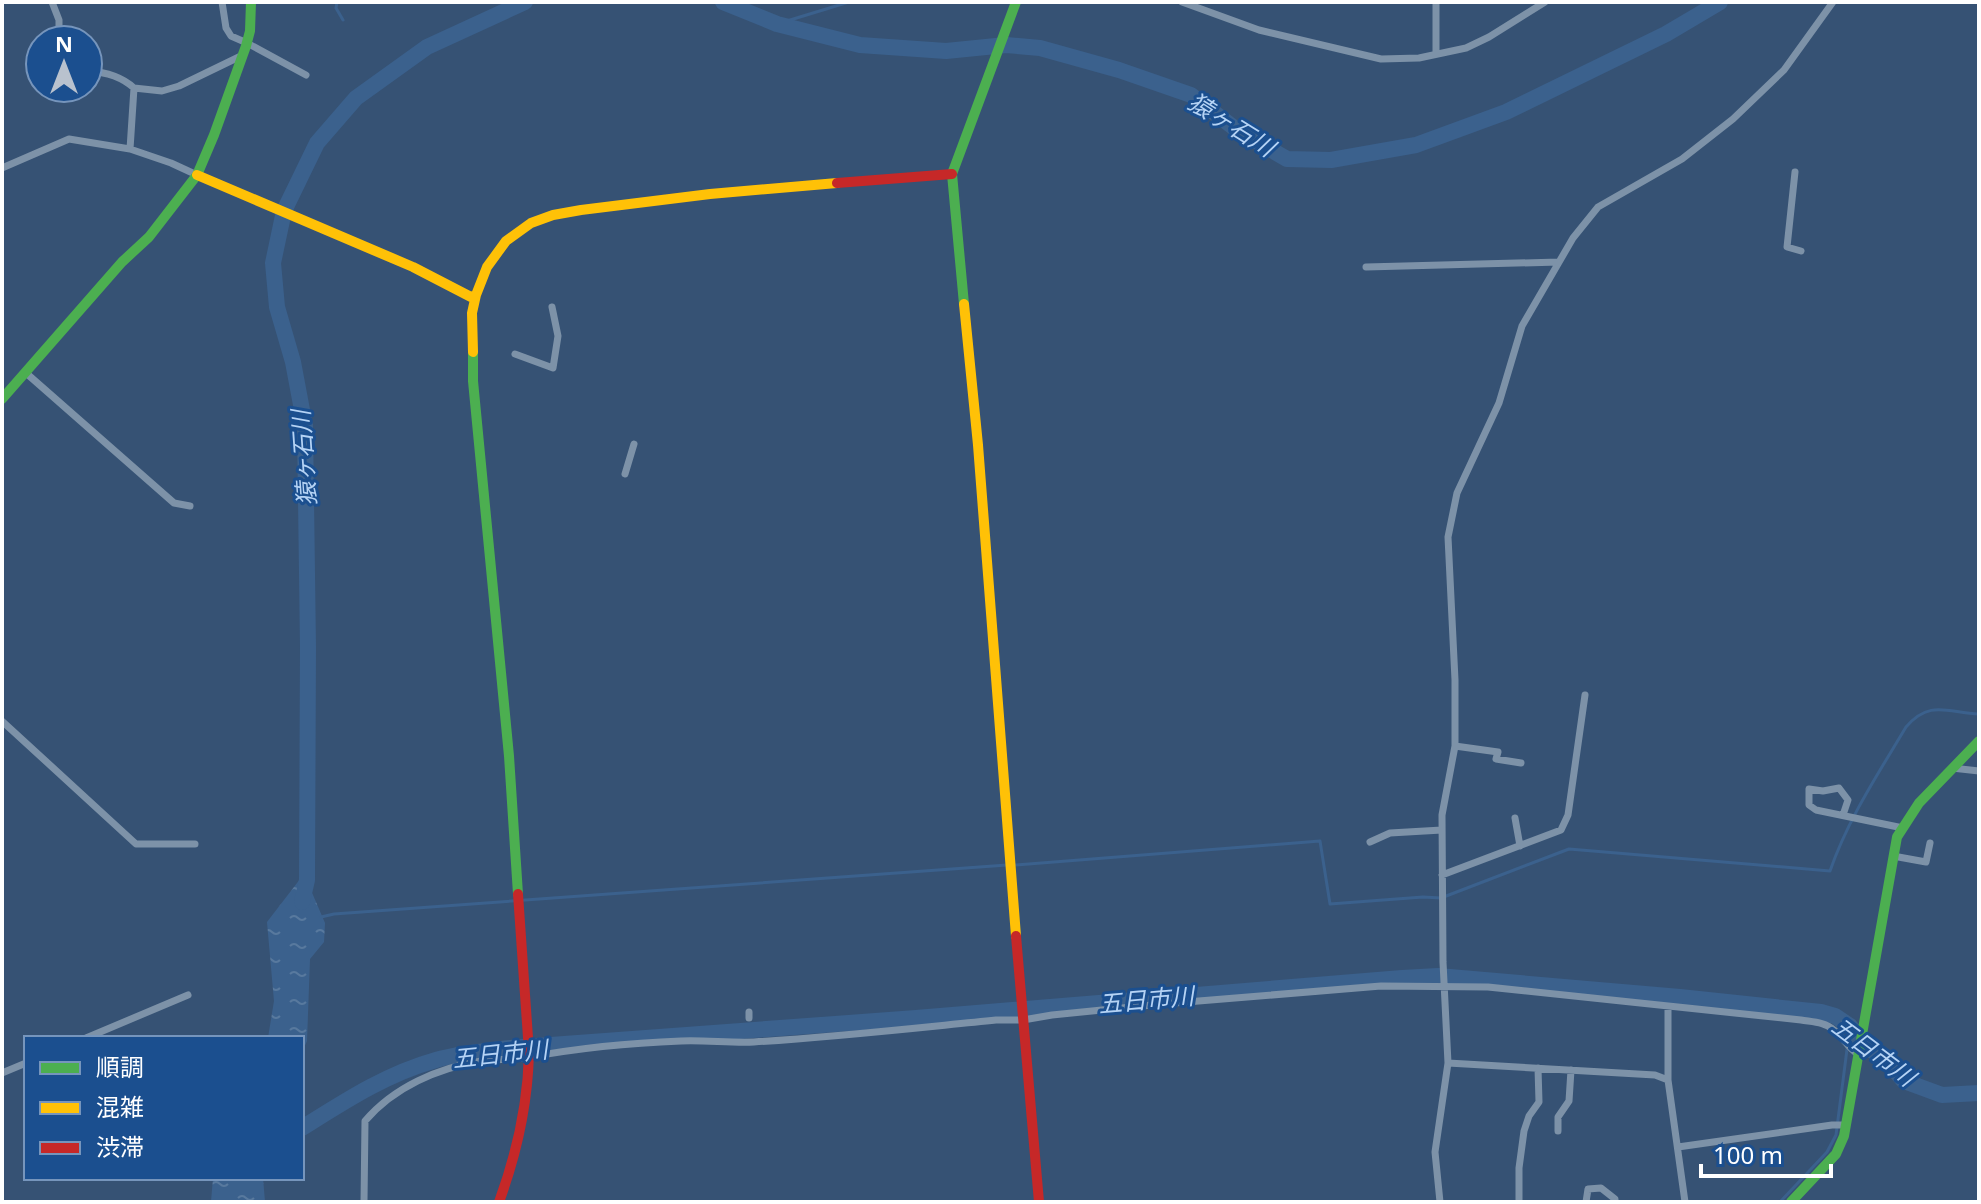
<svg xmlns="http://www.w3.org/2000/svg" width="1981" height="1204" font-family="'Noto Sans','Noto Sans JP',sans-serif">
  <style>
    .water { fill: url(#water-ripples) }
    .lines { fill: none; stroke-linecap: round; stroke-linejoin: round }
    .stream { stroke: #3b618d; stroke-width: 3 }
    .river { stroke: #3b618d; stroke-width: 16 }
    .street { stroke: #7d92a8; stroke-width: 7 }
    .fast { stroke: #4caf50; stroke-width: 10 }
    .slow { stroke: #ffc107; stroke-width: 10 }
    .jam { stroke: #c62828; stroke-width: 10 }
    .labels { text-anchor: middle; dominant-baseline: central; stroke-width: 6; stroke-linejoin: round; paint-order: stroke }
    .water-label { font-size: 24px; font-style: italic; fill: #b5d3f5; stroke: #1b4f8f }
  </style>
  <defs>
    <pattern id="water-ripples" width="26" height="14" patternUnits="userSpaceOnUse" patternTransform="scale(2)"><rect width="26" height="14" fill="#3b618d"/><path d="M2 4q2-2 4 0t4 0M15 11q2-2 4 0t4 0" fill="none" stroke="#58799e"/></pattern>
  </defs>
  <rect width="100%" height="100%" fill="#365274"/>
  <!-- water -->
  <path class="water" d="M304,874L325,923L324,942L310,959L307,1041L302,1052V1038H268L274,1001L267,922Z
    M213,1178H263L265,1202H211Z"/>
  <g class="lines">
    <!-- stream -->
    <path class="stream" d="M337,2L336,8L343,20
      M777,24L849,2
      M1015,865L1320,841L1330,904L1423,897L1441,898L1569,849L1830,871C1848,819 1878,774 1906,727C1930,699 1948,713 1979,714
      M321,917L334,914L1007,865
      M1780,1202L1827,1152L1836,1135L1850,1026"/>
    <!-- river -->
    <path class="river" d="M723,2L777,24L860,45L946,51L1006,45L1040,48L1119,70L1191,95L1237,130L1287,159L1331,160L1416,145L1506,112L1666,34L1720,2
      M302,902L307,880L308,647L305,426L293,362L277,307L273,263L284,211L317,143L356,98L427,47L525,2
      M302,1128C345,1101 386,1074 436,1060C460,1053 485,1051 510,1048L916,1018L1402,978L1438,976L1680,997L1821,1012L1835,1016L1850,1026L1864,1045L1887,1061L1904,1081L1942,1095L1979,1093"/>
    <!-- street -->
    <path class="street" d="M52,2L59,20V40
      M222,2L226,28L231,36L247,43L306,75
      M1182,2L1259,30L1381,59L1419,58L1466,48L1489,37L1545,2
      M1436,2V54
      M88,71C105,72 121,76 134,88L162,91L179,86L243,55
      M130,149L134,88
      M2,168L69,139L130,149L171,163L197,175
      M1795,172L1787,247L1801,251
      M1366,267L1559,262
      M515,354L553,368L558,336L552,307
      M26,373L174,503L190,506
      M625,474L634,444
      M2,721L136,844H195
      M1455,746L1498,752L1496,759L1521,763
      M1952,768L1979,771
      M1843,815L1848,800L1839,788L1823,791L1809,789V805L1816,810L1903,828
      M1515,818L1520,846
      M1370,842L1390,833L1442,830
      M1893,856L1926,862L1930,843
      M1442,875L1561,830L1568,815L1585,695
      M1668,1007V1080
      M749,1012V1018
      M86,1038L188,995
      M1448,1063L1655,1075L1668,1080L1685,1202
      M2,1073L26,1063
      M1558,1131V1117L1569,1101L1571,1070
      M1678,1147L1832,1125H1846
      M364,1202L365,1121C394,1087 438,1068 481,1061C497,1059 514,1060 530,1057C579,1048 630,1043 681,1041C705,1040 730,1043 754,1042C835,1037 915,1028 996,1020H1023L1052,1015L1162,1004L1381,986L1488,987L1801,1020C1812,1022 1825,1022 1834,1030C1843,1037 1848,1048 1858,1054
      M1440,1202L1435,1152L1448,1063L1443,962L1442,815L1455,746V680L1448,537L1457,493L1499,403L1522,326L1573,238L1598,207L1682,159L1733,119L1784,70L1833,2
      M1519,1202V1168L1524,1131L1529,1116L1539,1102L1538,1068
      M1586,1202L1588,1189L1601,1188L1615,1199V1202"/>
    <!-- fast -->
    <path class="fast" d="M964,304L952,174L1016,2
      M473,352V381L509,756L518,894
      M2,399L122,262L149,237L197,175L214,135L246,46L250,31L251,2
      M1791,1202L1836,1154L1844,1136L1897,837L1919,803L1979,741"/>
    <!-- slow -->
    <path class="slow" d="M197,175L413,267L471,297L476,295
      M964,304L978,445L1016,936
      M473,352L472,313L476,295L487,267L506,241L531,223L553,215L581,210L710,194L837,183"/>
    <!-- jam -->
    <path class="jam" d="M837,183L952,174
      M1016,936L1039,1202
      M499,1202C517,1153 528,1104 529,1052L518,894"/>
  </g>
  <g class="labels">
    <!-- water labels -->
    <g class="water-label">
      <text transform="translate(1232 124) rotate(32)">猿ヶ石川</text>
      <text transform="translate(303 458) rotate(-94)">猿ヶ石川</text>
      <text transform="translate(1146 999) rotate(-5)">五日市川</text>
      <text transform="translate(1874 1051) rotate(37)">五日市川</text>
      <text transform="translate(500 1053) rotate(-6)">五日市川</text>
    </g>
  </g>
  <!-- border -->
  <rect width="1981" height="1204" fill="none" stroke="#ffffff" stroke-width="8"/>
  <!-- legend -->
  <rect x="24" y="1036" width="280" height="144" fill="#1b4f8f" stroke="#7695bc" stroke-width="2"/>
  <rect x="40" y="1062" width="40" height="12" fill="#4caf50" stroke="#7695bc" stroke-width="2"/>
  <text x="96" y="1076" font-size="24" fill="#ffffff">順調</text>
  <rect x="40" y="1102" width="40" height="12" fill="#ffc107" stroke="#7695bc" stroke-width="2"/>
  <text x="96" y="1116" font-size="24" fill="#ffffff">混雑</text>
  <rect x="40" y="1142" width="40" height="12" fill="#c62828" stroke="#7695bc" stroke-width="2"/>
  <text x="96" y="1156" font-size="24" fill="#ffffff">渋滞</text>
  <!-- north arrow -->
  <g transform="translate(64 64)"><circle r="38" fill="#1b4f8f" stroke="#7695bc" stroke-width="2"/>
  <path d="M0-6L14 30L0 20L-14 30Z" fill="#b9c2ce"/>
  <text y="-12" font-size="22" font-weight="bold" text-anchor="middle" fill="#ffffff">N</text>
  </g>
  <!-- scale -->
  <path d="M1701 1164v12h130v-12" fill="none" stroke="#ffffff" stroke-width="4"/>
  <text x="1713" y="1164" font-size="24" fill="#ffffff" stroke="#1b4f8f" stroke-width="6" paint-order="stroke">100 m</text>
</svg>
